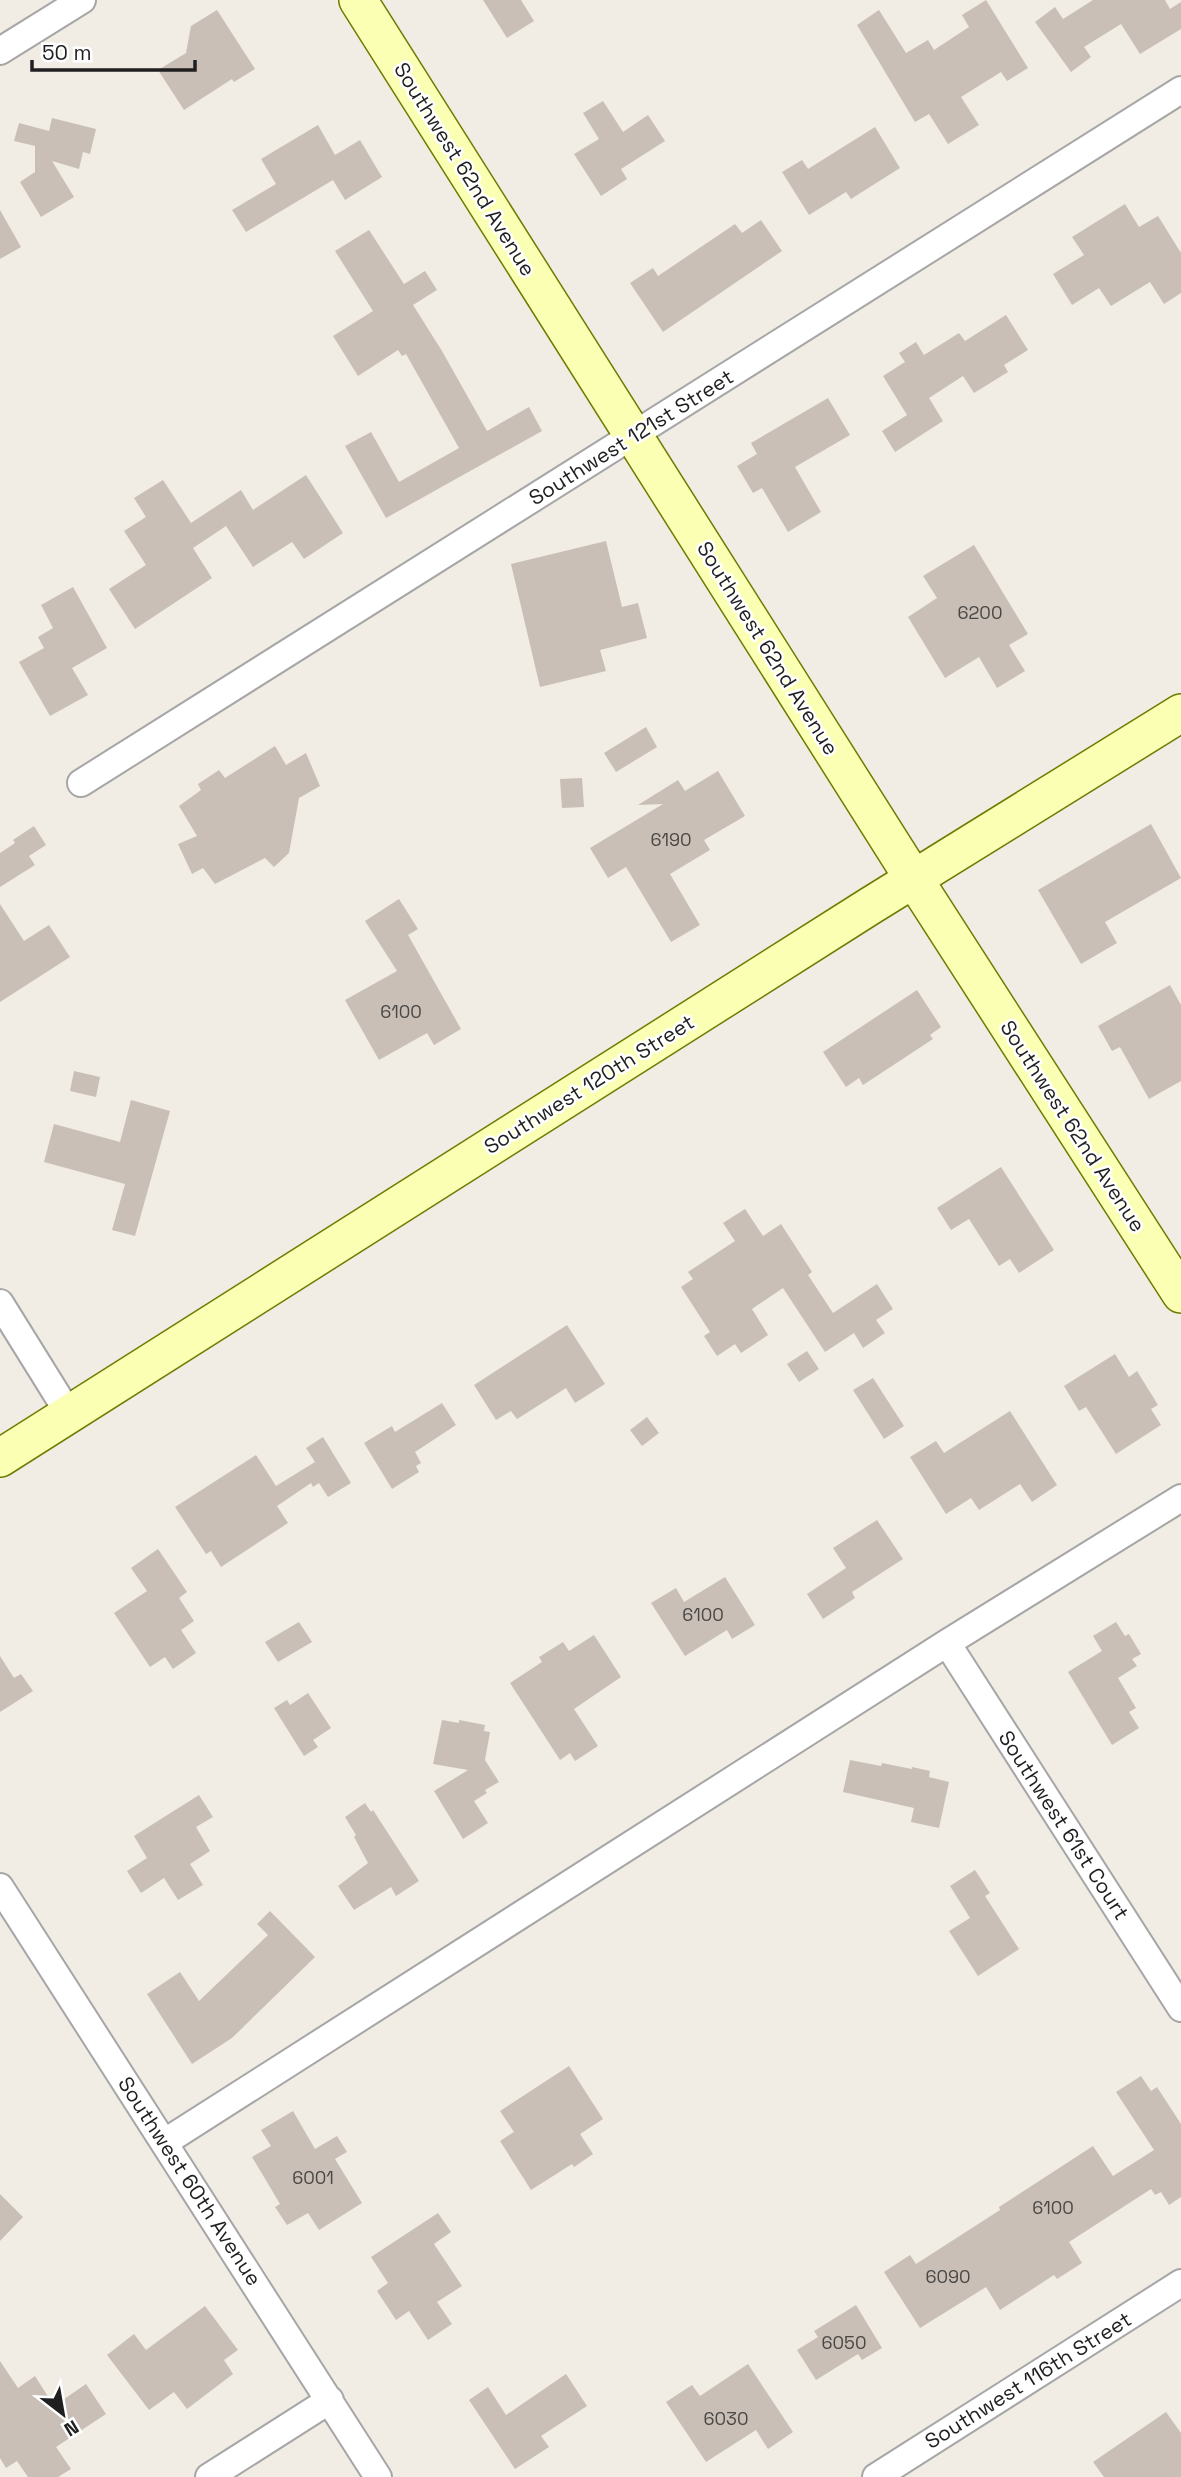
<svg xmlns="http://www.w3.org/2000/svg" width="1181" height="2477" font-family="'Space Grotesk',sans-serif">
  <style>
    .building { fill: #c9bfb7 }
    .lines { fill: none; stroke-linecap: round; stroke-linejoin: round }
    .street-casing { stroke: #a6a6a6; stroke-width: 30 }
    .secondary-casing { stroke: #6d7c00; stroke-width: 40 }
    .street { stroke: #fff; stroke-width: 26 }
    .secondary { stroke: #faffb4; stroke-width: 37 }
    .labels { text-anchor: middle; dominant-baseline: central; stroke-width: 5; stroke-linejoin: round; paint-order: stroke }
    .number-label { font-size: 18px; fill: #4a4745 }
    .street-label { font-size: 21px; fill: #1f1f1f; stroke: #fff }
  </style>
  <rect width="100%" height="100%" fill="#f1ede4"/>
  <!-- building -->
  <path class="building" d="M483,0H521L534,21L507,38Z
    M986,0L1028,68L1007,81L1001,72L961,97L979,125L948,144L929,114L915,122L857,25L879,10L906,53L928,40L934,50L969,27L962,15Z
    M1093,0H1165L1170,9L1181,2V29L1140,54L1121,24L1084,47L1091,57L1071,72L1035,22L1055,7L1063,19Z
    M217,10L255,69L234,82L232,79L184,110L158,70L186,53L191,26Z
    M603,101L623,132L648,115L665,141L621,169L627,179L601,196L574,154L599,139L583,113Z
    M52,118L96,129L90,154L83,152L79,169L52,161L74,197L41,217L20,182L35,172V146L14,141L19,123L49,131Z
    M318,125L335,155L360,140L382,177L345,200L333,180L246,232L232,210L276,184L261,159Z
    M875,127L900,168L851,199L846,192L809,215L782,172L802,160L808,169Z
    M1125,204L1139,227L1158,216L1181,253V293L1164,304L1150,282L1111,306L1099,288L1072,305L1053,274L1084,255L1072,237Z
    M0,210L21,247L0,259Z
    M761,220L782,251L663,332L630,283L653,268L658,276L735,224L742,233Z
    M369,230L404,284L425,271L437,290L413,305L442,351L487,431L529,407L542,431L386,518L345,446L371,432L399,482L459,448L406,354L402,356L398,350L358,376L333,336L373,311L335,251Z
    M1006,315L1028,350L1004,365L1008,372L974,393L963,376L929,398L943,421L895,452L882,431L907,415L883,376L905,362L899,353L916,342L924,355L959,333L965,341Z
    M828,398L850,435L795,467L821,512L788,532L762,488L753,493L737,466L757,454L751,443Z
    M306,475L343,533L304,559L292,542L253,567L226,526L193,548L212,578L135,629L109,589L146,565L124,531L146,517L134,498L163,480L191,523L241,490L253,510Z
    M606,541L622,607L638,603L647,638L600,650L606,671L540,687L511,564Z
    M974,545L1028,634L1009,645L1025,671L997,688L979,657L945,678L908,617L937,598L923,576Z
    M73,587L107,648L72,668L88,695L50,716L19,662L44,648L38,637L53,628L41,605Z
    M646,727L657,747L616,772L604,753Z
    M275,746L286,765L306,753L320,786L299,798L289,853L274,867L265,858L215,884L203,868L192,874L178,844L197,836L179,806L201,790L198,784L219,770L225,778Z
    M718,771L745,816L704,840L710,850L670,874L700,925L671,942L626,867L608,878L590,848L663,804L638,805L678,780L685,791Z
    M582,778L584,807L562,808L560,779Z
    M1151,824L1181,878L1105,922L1117,943L1081,964L1038,890Z
    M34,826L46,845L29,856L35,865L0,887V853L15,843L13,840Z
    M399,899L418,929L408,935L461,1029L434,1045L427,1033L379,1060L345,1000L397,971L365,921Z
    M0,904L24,941L49,925L70,957L0,1002Z
    M1170,985L1181,1005V1081L1149,1099L1120,1047L1112,1051L1098,1026Z
    M917,990L941,1027L930,1035L933,1039L863,1085L859,1078L846,1087L823,1052Z
    M74,1071L100,1077L96,1097L70,1091Z
    M131,1100L170,1111L135,1236L112,1230L125,1184L44,1162L54,1124L120,1142Z
    M1001,1167L1054,1250L1019,1273L1010,1259L999,1266L969,1219L951,1230L937,1208Z
    M745,1209L763,1236L781,1224L812,1272L808,1275L833,1313L877,1284L893,1309L876,1320L885,1333L863,1348L854,1333L825,1352L783,1288L752,1309L768,1335L741,1353L735,1344L717,1356L704,1336L710,1332L681,1287L693,1279L688,1272L735,1241L723,1223Z
    M567,1325L605,1384L575,1403L566,1388L517,1419L511,1411L496,1420L474,1385Z
    M807,1351L819,1369L799,1382L787,1364Z
    M1115,1354L1129,1377L1137,1371L1158,1405L1151,1409L1161,1425L1116,1454L1086,1407L1079,1411L1064,1386Z
    M873,1378L904,1426L884,1439L853,1390Z
    M442,1403L456,1425L415,1452L421,1463L416,1466L419,1472L392,1489L364,1443L392,1426L395,1432Z
    M1010,1411L1057,1485L1032,1502L1020,1484L979,1510L971,1498L946,1514L910,1457L936,1441L944,1453Z
    M647,1417L659,1433L642,1446L630,1430Z
    M323,1437L351,1483L328,1497L319,1483L313,1487L311,1483L277,1506L288,1523L221,1567L211,1551L206,1554L175,1507L256,1455L276,1486L315,1462L306,1448Z
    M877,1520L903,1559L852,1592L855,1598L823,1619L807,1594L846,1568L833,1548Z
    M158,1549L187,1592L179,1598L194,1621L181,1630L196,1653L173,1669L165,1657L150,1667L114,1613L147,1591L131,1568Z
    M725,1577L755,1625L732,1639L727,1630L685,1656L651,1603L676,1588L684,1602Z
    M299,1622L312,1642L278,1662L265,1642Z
    M1116,1622L1125,1636L1129,1634L1141,1654L1132,1659L1137,1666L1118,1678L1136,1708L1129,1712L1139,1728L1112,1745L1068,1672L1102,1651L1093,1636Z
    M594,1635L621,1677L574,1709L598,1746L575,1761L570,1753L560,1760L510,1683L542,1662L539,1657L563,1642L569,1651Z
    M0,1656L14,1678L21,1674L33,1691L0,1712Z
    M308,1693L331,1728L313,1740L318,1747L304,1756L274,1708L287,1700L290,1705Z
    M442,1720L459,1723V1720L485,1725L484,1731L490,1732L485,1760L499,1782L485,1790L487,1793L474,1801L488,1823L463,1839L434,1791L468,1770L433,1764Z
    M850,1760L881,1766L882,1763L912,1769V1767L930,1771L929,1777L949,1782L939,1828L911,1822L914,1808L843,1792Z
    M199,1795L213,1817L196,1827L210,1851L190,1864L203,1885L178,1900L164,1878L141,1893L127,1871L147,1858L134,1836Z
    M365,1803L371,1812L373,1810L419,1881L396,1896L391,1887L354,1910L338,1886L368,1863L354,1837L356,1835L345,1817Z
    M975,1870L990,1893L985,1896L1019,1949L978,1976L949,1931L970,1918L950,1886Z
    M270,1911L315,1957L232,2038L192,2064L147,1994L180,1972L199,2001L268,1935L257,1924Z
    M569,2066L603,2119L580,2134L593,2154L574,2167L572,2164L531,2190L500,2141L514,2132L500,2111Z
    M1141,2076L1151,2091L1157,2087L1181,2124V2197L1169,2205L1161,2192L1155,2195L1151,2189L1069,2242L1082,2263L1057,2279L1054,2275L1000,2310L986,2287L920,2328L884,2272L910,2255L916,2264L1000,2210L999,2207L1093,2146L1113,2176L1154,2150L1116,2092Z
    M293,2111L315,2149L337,2136L347,2152L335,2159L362,2203L319,2230L308,2213L287,2225L275,2207L280,2204L252,2157L271,2146L261,2130Z
    M0,2194L23,2217L0,2241Z
    M438,2213L451,2232L434,2244L462,2286L437,2302L452,2324L428,2340L409,2311L396,2320L377,2291L388,2283L371,2257Z
    M856,2305L882,2348L862,2360L858,2354L816,2380L797,2350L818,2337L814,2331Z
    M205,2306L238,2350L224,2360L233,2374L187,2409L174,2392L149,2410L107,2355L134,2334L146,2350Z
    M0,2361L18,2388L35,2376L54,2406L86,2384L106,2414L56,2447L71,2469L58,2477H28L17,2461L6,2468L0,2458Z
    M748,2364L793,2432L768,2449L756,2430L706,2462L666,2402L692,2385L700,2396Z
    M566,2374L587,2406L541,2436L549,2447L515,2469L469,2400L488,2387L506,2415Z
    M1166,2412L1181,2433V2477H1104L1093,2462Z"/>
  <g class="lines">
    <!-- street casing -->
    <g class="street-casing">
      <path id="street" d="M0,51L82,0
        M81,783L1181,90
        M0,1303L69,1414
        M947,1643L1181,2008
        M0,1887L378,2477
        M165,2142L947,1643L1181,1498
        M209,2477L330,2400
        M876,2477L1181,2283"/>
    </g>
    <!-- secondary casing -->
    <g class="secondary-casing">
      <path id="secondary" d="M358,0L903,862L1181,1294
        M0,1458L870,906L1181,713"/>
    </g>
    <!-- street -->
    <use href="#street" class="street"/>
    <!-- secondary -->
    <use href="#secondary" class="secondary"/>
  </g>
  <g class="labels">
    <!-- number labels -->
    <g class="number-label">
      <text x="980" y="612">6200</text>
      <text x="671" y="839">6190</text>
      <text x="401" y="1011">6100</text>
      <text x="703" y="1614">6100</text>
      <text x="313" y="2177">6001</text>
      <text x="1053" y="2207">6100</text>
      <text x="948" y="2276">6090</text>
      <text x="844" y="2342">6050</text>
      <text x="726" y="2418">6030</text>
    </g>
    <!-- street labels -->
    <g class="street-label">
      <text transform="translate(465 169) rotate(58)">Southwest 62nd Avenue</text>
      <text transform="translate(631 437) rotate(-32)">Southwest 121st Street</text>
      <text transform="translate(768 648) rotate(58)">Southwest 62nd Avenue</text>
      <text transform="translate(589 1084) rotate(-32)">Southwest 120th Street</text>
      <text transform="translate(1073 1126) rotate(57)">Southwest 62nd Avenue</text>
      <text transform="translate(1064 1825) rotate(57)">Southwest 61st Court</text>
      <text transform="translate(190 2181) rotate(57)">Southwest 60th Avenue</text>
      <text transform="translate(1028 2380) rotate(-32)">Southwest 116th Street</text>
    </g>
  </g>
  <!-- north arrow -->
  <g transform="translate(63 2414) rotate(149)" stroke="#ffffff" stroke-width="5" paint-order="stroke">
  <path d="M0-5L12 26L0 18L-12 26Z" fill="#1f1f1f"/>
  <text y="-10" font-size="19" font-weight="bold" text-anchor="middle" fill="#1f1f1f">N</text>
  </g>
  <!-- scale -->
  <path d="M32 60v10h163v-10" fill="none" stroke="#1f1f1f" stroke-width="3.5"/>
  <text x="42" y="60" font-size="21" fill="#1f1f1f" stroke="#ffffff" stroke-width="5" paint-order="stroke">50 m</text>
</svg>
